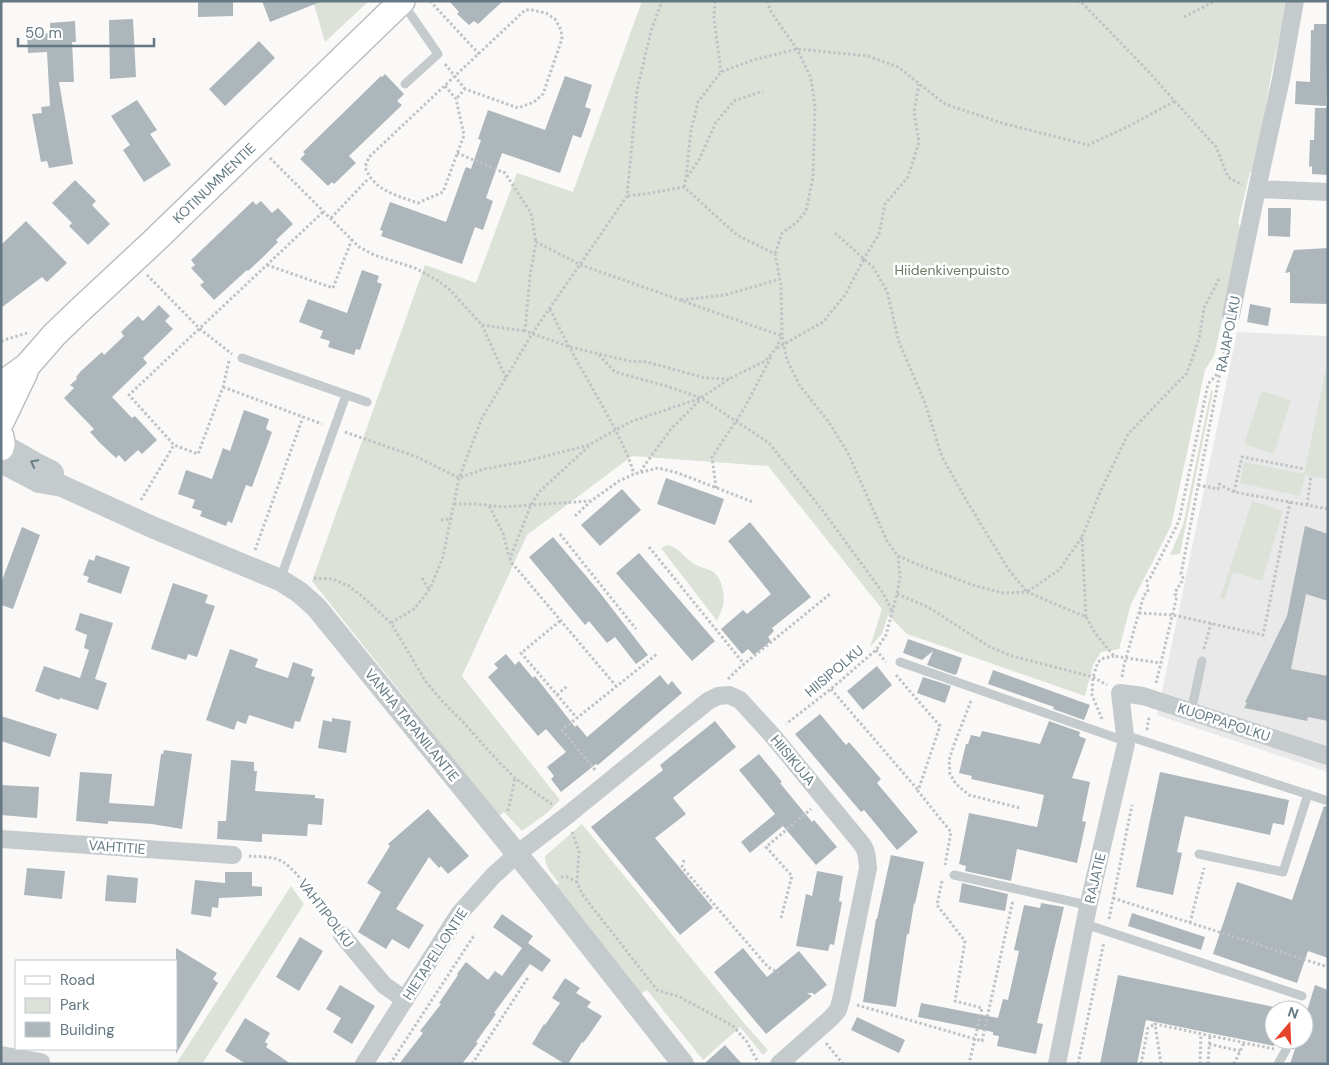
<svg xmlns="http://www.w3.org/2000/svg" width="1329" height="1065" font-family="'DM Sans',sans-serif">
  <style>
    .built { fill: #e8e9e8 }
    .green { fill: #dce2d8 }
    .building { fill: #acb6bb }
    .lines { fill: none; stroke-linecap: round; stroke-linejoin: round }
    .secondary-casing { stroke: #b8bfc2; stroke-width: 28 }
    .path { stroke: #bfc3c5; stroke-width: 3; stroke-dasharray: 2.5 2.5; stroke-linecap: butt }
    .service { stroke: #c5cbcd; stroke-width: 9 }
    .minor { stroke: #c5cbcd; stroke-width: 18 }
    .tertiary { stroke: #c5cbcd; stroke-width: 22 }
    .secondary { stroke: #fff; stroke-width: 25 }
    .oneway { stroke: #697d87 }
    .labels { text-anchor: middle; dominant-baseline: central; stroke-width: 5; stroke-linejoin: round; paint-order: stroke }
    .street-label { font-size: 14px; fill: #647983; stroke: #fff }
    .park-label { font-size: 14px; fill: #6a7a63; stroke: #fff }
  </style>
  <rect width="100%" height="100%" fill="#faf9f7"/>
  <!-- built -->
  <path class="built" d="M1237,332L1328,336V772L1157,715Z"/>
  <!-- green -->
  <path class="green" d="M313,1H369L325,42Z
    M642,1H1287L1272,70L1254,173L1250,172L1238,223L1242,231L1214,356L1205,370L1171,526L1131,604L1119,649L1101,652L1093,665L1085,696L907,634L888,615L882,634L870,647L882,609L768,466L632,456L527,535L462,676L560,800L547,813L522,831L504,812L499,816L312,581L425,265L476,283L517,173L573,192Z
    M1326,369L1328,370V479L1305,475L1300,496L1240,483L1244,462L1304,474Z
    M1211,390L1213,391L1180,554L1170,555L1183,525Z
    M1262,391L1291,400L1274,454L1244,444Z
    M1252,501L1283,511L1262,581L1233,572L1225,599L1220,598Z
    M668,545C678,547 684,557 693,563C700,568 708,568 715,573C718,576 719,579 721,583C726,599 724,606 717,621L661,548Z
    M582,824L744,1023L768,1050L763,1055L740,1027L703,1060L647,990L640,994L555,886L559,883C552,874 545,867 545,856Z
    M291,886L304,904L202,1064H176Z"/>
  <!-- building -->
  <path class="building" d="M198,1H233V16L198,17Z
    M262,1H320V2L270,22Z
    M449,1H503L478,24L474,21L469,25L457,14L459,12Z
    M133,19L136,77L110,79L109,20Z
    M75,21L76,42H72L74,82H59L73,164L49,168L47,161L41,162L32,114L42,113L41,107L50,106L47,52L28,53L27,34L50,33V23Z
    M1314,24H1328L1326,106L1295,104L1296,81L1310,82L1311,30H1314Z
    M259,41L275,58L225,106L209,89Z
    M385,74L404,94L397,101L402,105L349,156L356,163L334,184L332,182L328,186L300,159L305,154L303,152L381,76L382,77Z
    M565,76L592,85L585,107L591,109L581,138L573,135L560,173L502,153L486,198L493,201L483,230L475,227L462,264L381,236L383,231L380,230L390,202L446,222L465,169L466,167L471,169L481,140L478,139L488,110L545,130Z
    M137,100L157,130L150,134L171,165L144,182L123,150L130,145L111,116Z
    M1315,108H1328V175L1312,174V166L1309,167L1310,140H1314Z
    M75,180L96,201L92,205L110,224L88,245L69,226L72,223L52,203Z
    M253,201L256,205L261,201L272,213L278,208L293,224L276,240L278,242L263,257L248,271L247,270L214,300L200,285L204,282L191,268L195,265L191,260Z
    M1268,208H1291L1290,237L1268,236Z
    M26,221L67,263L47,282L42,277L1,308V245Z
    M1328,248V304L1290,303V272L1285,273L1294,250Z
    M362,270L379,276L377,282L382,284L360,350L356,349L354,355L328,347L330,341L320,338L323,331L299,322L308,299L347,313Z
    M1250,304L1271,308L1268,326L1247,322Z
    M159,305L170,316L165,321L173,329L143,358L147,363L112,397L132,418L135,416L157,440L142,454L138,450L125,462L119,455L116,458L100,443L90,432L94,429L64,398L74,388L70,385L77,379L76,377L81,371L102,352L104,355L124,336L121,332L126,327L138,316L143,321Z
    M244,410L269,419L266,429L272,432L252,487L246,485L232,523L228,521L226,526L200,516L202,511L192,508L195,500L178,494L186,470L212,479L223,448L230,451Z
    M666,478L724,499L715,525L657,504Z
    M622,489L641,510L600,546L581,525Z
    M750,522L811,597L772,628L774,631L768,637L771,641L754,655L748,649L742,654L721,629L743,610L747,614L771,594L728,541Z
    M1305,526L1328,534V601L1306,594L1291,669L1328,676V721L1308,717L1307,721L1244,708L1247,703L1245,702L1287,616Z
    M22,527L40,535L13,609L1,605V583Z
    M553,537L597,589L648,655L636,664L615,637L607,643L589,621L585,625L529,557Z
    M639,553L715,641L692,661L616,573Z
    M96,555L130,567L121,594L87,582L89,577L83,575L89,559L94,561Z
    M173,583L208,595L205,603L215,606L197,657L188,654L186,660L151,649Z
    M80,613L113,623L95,679L107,683L98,710L60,698L59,700L35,691L44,666L80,678L89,650L84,648L87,635L75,630Z
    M908,639L962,658L957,673L955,675L927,665L933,651L922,660L903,653Z
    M230,649L258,659L255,667L288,678L293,662L313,669L311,676L315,677L300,722L295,721L293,729L249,715L246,724L237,721L234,730L206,720Z
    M506,654L515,665L519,661L533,678L535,676L575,727L577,725L587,737L660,675L668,685L672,681L682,693L598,765L596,764L561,792L551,779L554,776L547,767L566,752L546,729L538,736L488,677L498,668L494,664Z
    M877,666L892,685L863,710L847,691Z
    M993,670L1090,705L1084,720L1053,709L1054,707L988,684Z
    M923,677L951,686L945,703L917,693Z
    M820,714L846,745L849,742L881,779L877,783L918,832L897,850L864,810L861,812L795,734Z
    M1,716L57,734L50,757L1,741Z
    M332,718L351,721L346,753L318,748L323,720L332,722Z
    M715,721L736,747L673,798L686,814L655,838L713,908L680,935L591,827L663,770L660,765Z
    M1049,721L1080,732L1079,736L1086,739L1072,778L1090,782L1082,821L1086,822L1077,863L1017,849L1011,881L965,871L966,866L959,864L969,813L1037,827L1044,795L971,779L972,776L959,773L966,744H968L971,735L980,737L982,731L1040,744Z
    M164,750L192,754L182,829L152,824L108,821V824L76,821L80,772L112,774L109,803L154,806L161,754H163Z
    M759,754L782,782L780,783L812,822L814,820L837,847L816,865L783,826L750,853L741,842L775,814L739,770Z
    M231,760L254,762V771H257L255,791L315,795V798L324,799L322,825L308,824L307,836L262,834V842L217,839L218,821H226Z
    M1160,772L1289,800L1284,825L1273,823L1270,835L1185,816L1177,852L1182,853L1173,895L1136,887Z
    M1,785L39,787L37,818L1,815Z
    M1324,806L1328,807V958L1308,951L1297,983L1213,954L1237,882L1292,900Z
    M428,809L469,856L448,874L441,866L439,868L429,857L396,909L424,925L409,949L392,939L386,949L358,932L381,892L367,883L390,846L388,844Z
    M891,855L924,862L915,904L914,903L909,934H907L896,1007L863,1002L876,919H877Z
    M27,868L65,871L62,899L24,895Z
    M817,871L843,876L839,901L842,902L834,945L830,944L828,951L796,946L806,894L812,896Z
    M225,872H252V886L262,887V896L219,898L218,908L212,907L211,917L191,914L195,880L225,883Z
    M107,875L138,878L136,903L105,901Z
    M962,883L1008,894L1005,911L959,902Z
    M1041,903L1064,907L1037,1023L1043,1024L1036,1054L997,1046L999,1036L993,1035V1032L918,1017L921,1003L998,1018L1003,999L1008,1000L1019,951L1014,950L1024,905L1040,908Z
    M1132,913L1205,937L1201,950L1128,926Z
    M502,914L533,936L528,943L551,960L542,972L530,964L494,1013L496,1014L476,1042L478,1043L462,1064H399L423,1033L420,1031L441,1004L439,1003L458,975L457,974L466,962L488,980L495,971L502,976L522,948L493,927Z
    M300,937L323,951L299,991L276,977Z
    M176,948L217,973L213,979L218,983L176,1054Z
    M743,948L767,977L799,951L827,985L814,995L813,993H807L812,996L766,1034L714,972Z
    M1118,975L1274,1007V1046L1146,1020L1137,1064H1100Z
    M565,978L580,988L576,993L591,1002L587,1007L602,1016L589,1035L583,1043L582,1042L568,1064H565L532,1044L544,1024L545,1025L560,1003L552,998Z
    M340,985L375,1006L352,1044L333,1032L341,1018L326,1009Z
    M1315,985L1328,990V1064H1290L1298,1040H1304V1013L1306,1014Z
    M857,1017L905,1040L899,1053L851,1030Z
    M245,1018L270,1033L265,1042L268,1044L266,1047L291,1064H246L225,1051Z
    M725,1045L742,1064H704Z"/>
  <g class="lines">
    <!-- secondary casing -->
    <g class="secondary-casing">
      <path id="secondary" d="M1,387L9,379L27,366L55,334L81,309L152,243L402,1
        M1,422L25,372
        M1,437L2,444L1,448"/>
    </g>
    <!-- path -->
    <path class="path" d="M430,1L479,54
      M715,1L714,18L721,72
      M767,1L771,12L797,49L811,78L815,107L813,177L806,211L796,223L782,233L775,254
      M1077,1L1083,4L1147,70L1216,147L1228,177L1242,185
      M1184,17L1215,1
      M445,64L465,89
      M445,86L456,99L464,135L443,192L418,203C396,195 374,191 365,167L369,157L525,10H532L546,13L555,19L561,30L562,39L543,94L534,102L518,108L465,89L456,99
      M457,153L505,173L531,213L536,242
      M270,158L359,247L374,255L415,268L437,280L450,290L482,325L506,378
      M687,177L699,160L716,122L734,101L763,91
      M684,187L686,177L691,130L698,102L721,72L753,60L797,49L868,56L898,67L945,104L1002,123L1088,145L1129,126L1175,101
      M331,218L369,178
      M835,233L873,267L887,291L899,342L925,403L942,457L968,503L1009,570L1027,592L1059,570L1082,537
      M863,260L879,234L885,204L908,177L919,142L914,112L919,84
      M267,265L333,288L352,239
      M147,275L200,329L232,354
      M681,300L725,295L780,279
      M550,309C566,343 585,375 603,407C615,429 627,450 634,474
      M482,325L525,331
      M1,341L27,333
      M777,348L823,322L845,295L864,259
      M599,355L615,372L666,386L701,398L769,443L823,511L883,593L892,611
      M229,361L223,387L198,454L174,445L129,395L324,211
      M729,379L705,378L647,362L629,361L570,347L525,331L530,276L536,242L581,265L782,336L787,360L800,386L828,421L848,453L887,541L898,556L900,577L897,594L886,635L876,650L831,689L786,724
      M223,387L322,424
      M345,432L417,457L459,478L484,469L523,462L589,445L630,422L701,398L729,379L765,361L775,350L782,336L781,285L775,254L737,235L684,187L645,194L627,196
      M589,446L539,492L531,505L510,558L512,563L616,686
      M641,472L644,466L671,429L701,399
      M1198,485L1218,489L1219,484L1234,492L1328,509
      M716,488L712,457L744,409L772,355
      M1234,492L1242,457L1305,469
      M141,500L174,445
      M454,504H477L503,507L590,501
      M1307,505L1311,476
      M489,506L503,533L509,557
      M575,516L591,501L619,481L634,474L658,468L678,473L753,502
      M441,520L451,519
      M560,534L636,629
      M649,547L744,664
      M255,550L303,417
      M898,556L919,565L976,586L1003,593L1027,592L1086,617L1082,537L1101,490L1128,434L1187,373L1199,339L1204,308L1219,279
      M314,578L332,579L349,586L363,597L391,623L426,682L443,702L464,723L497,760L515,778L553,805
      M422,578L429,589
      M897,594L928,607L990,647L1012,656L1093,677L1107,685
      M1139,613L1173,615L1263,635L1290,502
      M1086,617L1095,633L1114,656L1160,663
      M560,621L521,653L577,718
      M391,623L414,609L430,589L443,557L459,478L482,418L532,334L627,196L637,90L651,31L662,1
      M1204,649L1211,623
      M876,650L886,662
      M896,675L940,726L918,791L951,832L945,865
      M1122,677L1124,665L1144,595L1148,592L1147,581L1150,578L1179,521L1208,384L1220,371
      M728,679L738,669L830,594
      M1156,683L1177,596L1175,594L1177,588L1181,584L1183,578L1181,574L1228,331
      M831,689L918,790
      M557,695L567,686
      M971,701L955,742L949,760L950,774L956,784L969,795L1020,808
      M1102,719L1092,695L1093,677L1098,662L1104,658L1114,656
      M1147,730L1149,717
      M595,770L562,730L657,654
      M508,811L515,778
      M572,832L579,851L577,882L582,894L657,990L680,997L733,1026L747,1042L759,1064
      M249,856C260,857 273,856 283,862C299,872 321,906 333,922
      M684,860L682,867L768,967L779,973
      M561,877H567L577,882
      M942,881L937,905L965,941L955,1001L982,1008L969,1064
      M1113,898L1328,967
      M781,918L792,876L766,847L811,809
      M1109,919L1132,805
      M1190,923L1204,868
      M857,1005L982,1041L1013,900
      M826,1043L843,1064
      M1209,1044L1240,1051
      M390,1064L475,934
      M472,1064L529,976
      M1078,1064L1104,942
      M1141,1064L1148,1028L1155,1024
      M1161,1064L1155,1024L1274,1049
      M1200,1064L1201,1034
      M1208,1064L1210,1035
      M1234,1064L1244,1043"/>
    <!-- service -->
    <path class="service" d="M402,2L438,54L405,84
      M242,358L367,402
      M280,580L346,395
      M900,662L1125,741
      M1191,712L1202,661
      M1125,735L1328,801
      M1199,854L1283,872L1308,794
      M954,875L1078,903L1088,907
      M1085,924L1302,996
      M1278,1064L1286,1050"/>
    <!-- minor -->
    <path class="minor" d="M1257,189L1328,192
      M1231,315L1257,189L1281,79L1295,1
      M1,839L233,855
      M342,935L384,985L405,1000
      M1,1055L41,1062
      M364,1064L459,914L493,876L517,854L569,814L708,701L718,696L729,695L740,700L772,735L861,843C867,850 867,858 868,868L841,1000L838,1010L831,1018L779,1064
      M1057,1064L1088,907L1126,744L1120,693L1143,696L1328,756"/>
    <!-- tertiary -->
    <path class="tertiary" d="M2,444L35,463L51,471L53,473
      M1,462L39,482L62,486L152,527L280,580L299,592L316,607L543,886L683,1064"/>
    <!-- secondary -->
    <use href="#secondary" class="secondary"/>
  </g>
  <!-- one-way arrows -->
  <defs><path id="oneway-chevron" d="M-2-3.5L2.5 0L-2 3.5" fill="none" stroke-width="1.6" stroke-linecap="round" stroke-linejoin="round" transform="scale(1.25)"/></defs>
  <use class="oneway" href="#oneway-chevron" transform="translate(34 463) rotate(-152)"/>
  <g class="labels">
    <!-- street labels -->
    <g class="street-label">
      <text transform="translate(214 183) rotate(-44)">KOTINUMMENTIE</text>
      <text transform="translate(1228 334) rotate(-79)">RAJAPOLKU</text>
      <text transform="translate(834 671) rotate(-40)">HIISIPOLKU</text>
      <text transform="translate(1224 722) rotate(18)">KUOPPAPOLKU</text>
      <text transform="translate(412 725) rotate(51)">VANHA TAPANILANTIE</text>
      <text transform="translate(793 760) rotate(50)">HIISIKUJA</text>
      <text transform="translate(117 847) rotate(4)">VAHTITIE</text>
      <text transform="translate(1095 878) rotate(-77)">RAJATIE</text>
      <text transform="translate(326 913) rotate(53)">VAHTIPOLKU</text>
      <text transform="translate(435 954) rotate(-57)">HIETAPELLONTIE</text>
    </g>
    <!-- park labels -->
    <g class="park-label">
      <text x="952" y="270">Hiidenkivenpuisto</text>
    </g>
  </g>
  <!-- border -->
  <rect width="1329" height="1065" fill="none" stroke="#647983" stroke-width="5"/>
  <!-- legend -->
  <rect x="15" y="960" width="162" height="90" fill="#ffffff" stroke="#c1c9cd"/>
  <rect x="25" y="976" width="25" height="8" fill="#ffffff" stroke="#c1c9cd"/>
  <text x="60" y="985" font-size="15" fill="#647983">Road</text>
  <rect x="25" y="998" width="25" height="15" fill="#dce2d8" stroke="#c1c9cd"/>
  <text x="60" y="1010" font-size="15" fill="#647983">Park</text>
  <rect x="25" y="1022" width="25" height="15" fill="#acb6bb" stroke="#c1c9cd"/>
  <text x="60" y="1035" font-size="15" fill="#647983">Building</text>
  <!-- north arrow -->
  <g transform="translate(1289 1025) rotate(19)"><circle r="24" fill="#ffffff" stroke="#c1c9cd"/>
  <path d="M0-4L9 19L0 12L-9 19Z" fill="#e7422a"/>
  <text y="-8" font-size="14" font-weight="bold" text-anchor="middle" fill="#647983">N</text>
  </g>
  <!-- scale -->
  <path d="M18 38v8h136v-8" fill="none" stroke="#647983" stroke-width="2.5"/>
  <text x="25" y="38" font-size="15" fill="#647983" stroke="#ffffff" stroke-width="4" paint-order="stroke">50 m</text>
</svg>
